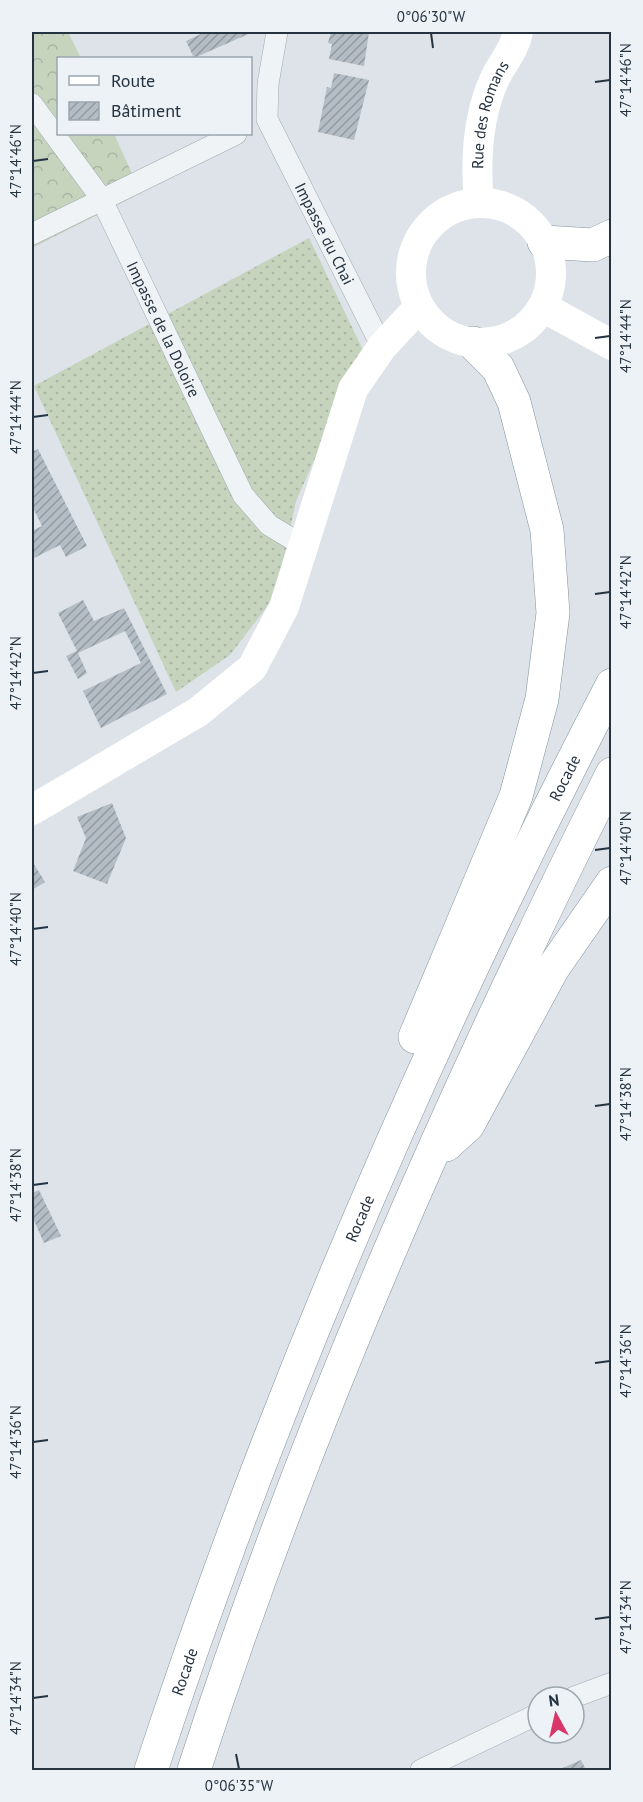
<svg xmlns="http://www.w3.org/2000/svg" width="643" height="1802" font-family="'PT Sans',sans-serif">
  <style>
    .grass { fill: url(#grass-dots) }
    .forest { fill: url(#forest-crowns) }
    .building { fill: url(#building-hatch) }
    .lines { fill: none; stroke-linecap: round; stroke-linejoin: round }
    .street-casing { stroke: #a2abb2; stroke-width: 22 }
    .highway-casing { stroke: #8393a0; stroke-width: 34 }
    .street { stroke: #f0f3f6; stroke-width: 21 }
    .secondary { stroke: #fff; stroke-width: 30 }
    .highway { stroke: #fff; stroke-width: 33 }
    .ticks { fill: none; stroke: #253340; stroke-width: 2 }
    .labels { text-anchor: middle; dominant-baseline: central; stroke-width: 4.5; stroke-linejoin: round; paint-order: stroke }
    .street-label { font-size: 16px; fill: #253340; stroke: #ecf2f6 }
    .neatline { fill: none; stroke: #253340; stroke-width: 2 }
    .ticks-label { font-size: 15px; text-anchor: middle; fill: #253340 }
  </style>
  <defs>
    <pattern id="grass-dots" width="8" height="8" patternUnits="userSpaceOnUse" patternTransform="scale(1.5)"><rect width="8" height="8" fill="#c6d3bd"/><path d="M2 2h.1M6 6h.1" fill="none" stroke="#aab6a4" stroke-width="1.8" stroke-linecap="round"/></pattern>
    <pattern id="forest-crowns" width="20" height="18" patternUnits="userSpaceOnUse" patternTransform="scale(1.5)"><rect width="20" height="18" fill="#c6d3bd"/><path d="M2 6a3 3 0 1 1 6 0M12 15a3 3 0 1 1 6 0" fill="none" stroke="#aab6a4"/></pattern>
    <pattern id="building-hatch" width="6" height="6" patternUnits="userSpaceOnUse" patternTransform="scale(1.5)"><rect width="6" height="6" fill="#b4bdc5"/><path d="M-1 1l2-2M0 6l6-6M5 7l2-2" fill="none" stroke="#929aa1"/></pattern>
  </defs>
  <rect width="100%" height="100%" fill="#dde3e8"/>
  <!-- grass -->
  <path class="grass" d="M309,238L363,350L296,501L276,595L230,655L176,692L34,386Z"/>
  <!-- forest -->
  <path class="forest" d="M32,32H68L81,58H58V134H114L141,193L32,248Z"/>
  <!-- building -->
  <path class="building" d="M205,32H253L194,58L186,41Z
    M331,32H369L364,66L329,59L332,44L328,43Z
    M334,73L369,80L354,140L318,132L327,87L331,88Z
    M38,449L87,546L66,557L60,545L32,559V531L42,526L32,506V452Z
    M83,600L94,621L124,608L167,694L101,728L83,691L141,663L125,631L78,653L87,673L78,679L66,656L77,651L58,613Z
    M112,803L126,838L107,884L73,871L86,838L77,817Z
    M32,861L45,882L32,890Z
    M39,1190L61,1236L44,1243L32,1216V1193Z
    M581,1760L586,1770H558Z"/>
  <g class="lines">
    <!-- street casing -->
    <g class="street-casing">
      <g id="street">
        <path id="s1" d="M277,32L268,84L267,119L382,347"/>
        <path id="s2" d="M32,104L101,198L243,495L269,525L302,545"/>
        <path d="M32,234L236,134"/>
        <path d="M574,1697L612,1683"/>
        <path d="M421,1770L538,1714"/>
      </g>
    </g>
    <!-- highway casing -->
    <g class="highway-casing">
      <g id="highway">
        <path d="M544,242L593,245L612,236"/>
        <path d="M415,1037L516,796L542,699L553,613L547,530L514,402L498,368L473,343"/>
        <path d="M446,1145L468,1125L553,968L612,883"/>
        <path id="s4" d="M151,1770C274,1396 430,1035 612,685"/>
        <path d="M194,1770C305,1427 450,1097 612,774"/>
      </g>
    </g>
    <!-- street -->
    <use href="#street" class="street"/>
    <!-- secondary -->
    <g class="secondary">
      <path id="s3" d="M479,203C475,160 477,117 495,78C503,62 515,49 518,32"/>
      <circle cx="481" cy="273" r="70"/>
      <path d="M543,307L612,345"/>
      <path d="M32,810L198,712L252,668L284,607L353,389L382,347L419,307"/>
    </g>
    <!-- highway -->
    <use href="#highway" class="highway"/>
  </g>
  <!-- ticks -->
  <path class="ticks" d="M431,33L433,48M595,82L610,80M33,161L48,159M595,338L610,336M33,417L48,415M595,594L610,592M33,673L48,671M595,850L610,848M33,929L48,927M595,1106L610,1104M33,1185L48,1183M595,1363L610,1361M33,1442L48,1440M595,1619L610,1617M33,1698L48,1696M236,1754L239,1769"/>
  <g class="labels">
    <!-- street labels -->
    <g class="street-label">
      <text stroke="none"><textPath href="#s3" startOffset="90">Rue des Romans</textPath></text>
      <text stroke="none"><textPath href="#s1" startOffset="216">Impasse du Chai</textPath></text>
      <text stroke="none"><textPath href="#s2" startOffset="262">Impasse de la Doloire</textPath></text>
      <text stroke="none"><textPath href="#s4" startOffset="1076">Rocade</textPath></text>
      <text stroke="none"><textPath href="#s4" startOffset="590">Rocade</textPath></text>
      <text stroke="none"><textPath href="#s4" startOffset="104">Rocade</textPath></text>
    </g>
  </g>
  <!-- border -->
  <rect width="643" height="1802" fill="none" stroke="#ecf2f6" stroke-width="66"/>
  <!-- legend -->
  <rect x="57" y="57" width="195" height="78" fill="#ecf2f6" stroke="#9ca6ad" stroke-width="1.5"/>
  <rect x="69" y="76" width="30" height="9" fill="#ffffff" stroke="#9ca6ad" stroke-width="1.5"/>
  <text x="111" y="87" font-size="18" fill="#253340">Route</text>
  <rect x="69" y="102" width="30" height="18" fill="url(#building-hatch)" stroke="#9ca6ad" stroke-width="1.5"/>
  <text x="111" y="117" font-size="18" fill="#253340">Bâtiment</text>
  <!-- north arrow -->
  <g transform="translate(556 1715) rotate(352)"><circle r="28" fill="#ecf2f6" stroke="#9ca6ad" stroke-width="1.5"/>
  <path d="M0-4.5L10 22L0 15L-10 22Z" fill="#d9366a"/>
  <text y="-9" font-size="16" font-weight="bold" text-anchor="middle" fill="#253340">N</text>
  </g>
  <rect x="33" y="33" width="577" height="1736" class="neatline"/>
  <g class="ticks-label">
    <text x="431" y="22">0°06'30"W</text>
    <text transform="translate(626 80) rotate(-90)" y="5">47°14'46"N</text>
    <text transform="translate(16 161) rotate(-90)" y="5">47°14'46"N</text>
    <text transform="translate(626 336) rotate(-90)" y="5">47°14'44"N</text>
    <text transform="translate(16 417) rotate(-90)" y="5">47°14'44"N</text>
    <text transform="translate(626 592) rotate(-90)" y="5">47°14'42"N</text>
    <text transform="translate(16 673) rotate(-90)" y="5">47°14'42"N</text>
    <text transform="translate(626 848) rotate(-90)" y="5">47°14'40"N</text>
    <text transform="translate(16 929) rotate(-90)" y="5">47°14'40"N</text>
    <text transform="translate(626 1104) rotate(-90)" y="5">47°14'38"N</text>
    <text transform="translate(16 1185) rotate(-90)" y="5">47°14'38"N</text>
    <text transform="translate(626 1361) rotate(-90)" y="5">47°14'36"N</text>
    <text transform="translate(16 1442) rotate(-90)" y="5">47°14'36"N</text>
    <text transform="translate(626 1617) rotate(-90)" y="5">47°14'34"N</text>
    <text transform="translate(16 1698) rotate(-90)" y="5">47°14'34"N</text>
    <text x="239" y="1791">0°06'35"W</text>
  </g>
</svg>
